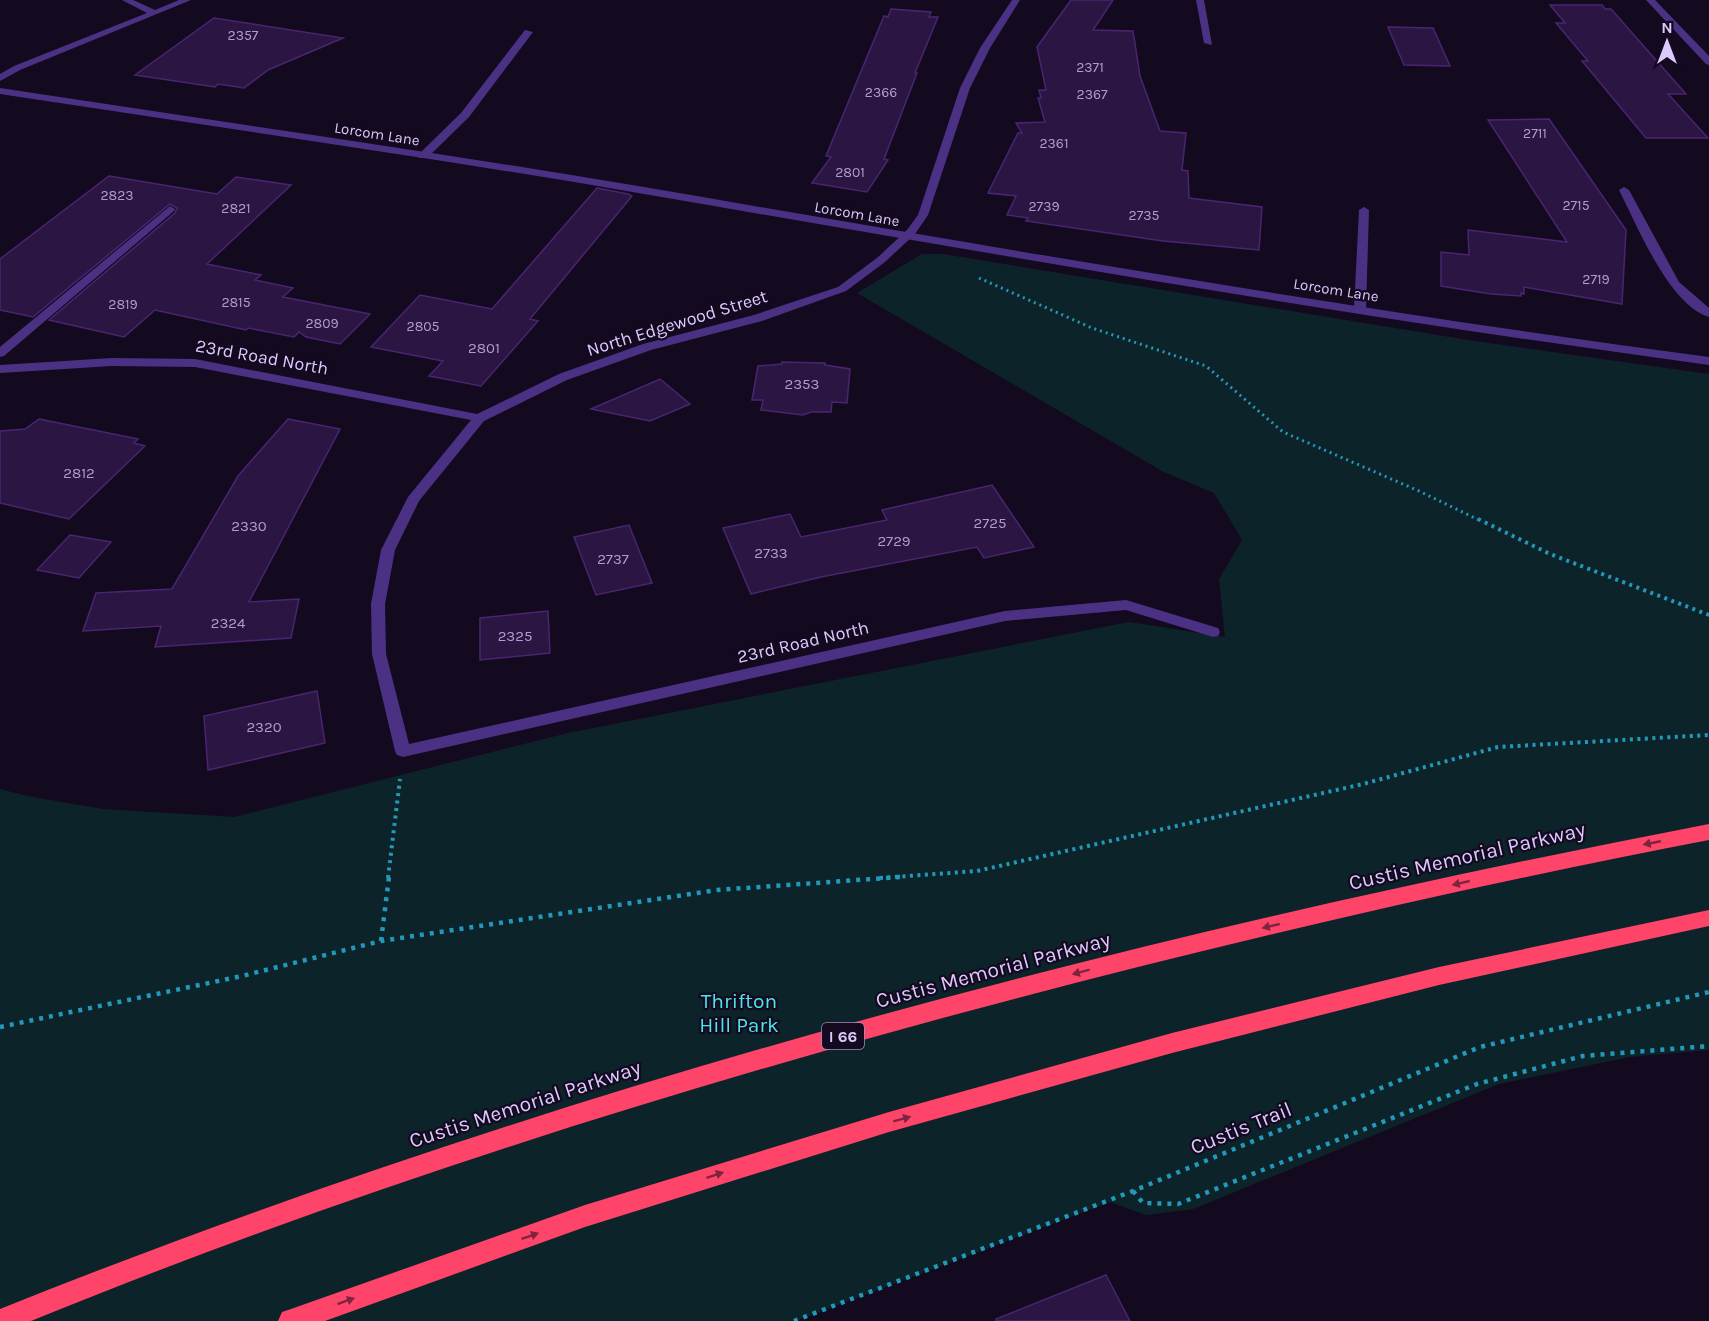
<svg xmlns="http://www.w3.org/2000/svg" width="1709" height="1321" font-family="Karla,sans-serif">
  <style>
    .green { fill: #0d232a }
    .building { fill: #2b1543; stroke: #492571; stroke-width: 1.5 }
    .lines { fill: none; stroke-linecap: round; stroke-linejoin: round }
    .path-far2 { stroke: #2299ba; stroke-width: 3; stroke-dasharray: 2 4; stroke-linecap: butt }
    .path-far1 { stroke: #2299ba; stroke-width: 4; stroke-dasharray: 3 4.5; stroke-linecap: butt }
    .path { stroke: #2299ba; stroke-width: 4.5; stroke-dasharray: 4 6; stroke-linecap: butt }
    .service { fill: #4b3184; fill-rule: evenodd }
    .minor { fill: #4b3184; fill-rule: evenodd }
    .tertiary { fill: #4b3184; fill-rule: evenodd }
    .motorway { fill: #ff446a; fill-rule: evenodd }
    .oneway { fill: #7e2441 }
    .labels { text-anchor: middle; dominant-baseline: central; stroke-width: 4.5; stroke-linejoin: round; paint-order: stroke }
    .far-number-label { font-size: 14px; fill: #b19cd0 }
    .far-street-label { font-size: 15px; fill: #dec9ff; stroke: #140a20 }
    .number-label { font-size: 15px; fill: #b19cd0 }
    .shield { fill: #140a20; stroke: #a190bc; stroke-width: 1.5 }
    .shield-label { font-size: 16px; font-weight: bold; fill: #dec9ff }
    .street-label { font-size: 18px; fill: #dec9ff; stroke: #140a20 }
    .near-street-label { font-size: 21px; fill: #dec9ff; stroke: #140a20 }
    .near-park-label { font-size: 21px; fill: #4be5ea; stroke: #140a20 }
  </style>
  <rect width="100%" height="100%" fill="#140a20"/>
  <!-- green -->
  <path class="green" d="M922,254H943L1468,340L1709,374V1050L1630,1057L1499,1084L1193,1209L1146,1215L1110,1202L796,1321H0V789L27,796L103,809L234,817L568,733L1129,622L1225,637L1219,579L1242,540L1214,493L1162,471L857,293Z"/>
  <!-- building -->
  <path class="building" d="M1071,0H1113L1093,30L1133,31L1140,76L1160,131L1186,133L1182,170L1188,171L1189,198L1262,207L1259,250L1163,241L1026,221L1028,218L1007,215L1016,196L988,193L1018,133H1022L1016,123L1045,122L1038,98H1041L1039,90H1046L1037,47Z
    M1550,5H1602L1605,9H1611L1686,94H1668L1708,138H1646L1582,61H1588L1556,23H1565Z
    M891,9L931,12L929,17H938L915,73H917L912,86L884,159L888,160L867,192L812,183L831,157L826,156L884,16L888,17Z
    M214,18L343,38L268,70L244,88L218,84L215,87L135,75Z
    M1388,27L1433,28L1450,66L1404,65Z
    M1549,119L1626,230L1622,304L1524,287V294L1521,293V296L1491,294L1441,286V252L1469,255L1468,230L1567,242L1488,120Z
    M109,176L217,194L236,177L291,185L207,264L261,275L255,280L293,288L283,297L370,314L340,344L306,337L299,332L294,337L248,328L246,330L155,310L124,337L49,320L175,213L177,208L170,204L33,317L0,310V259Z
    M597,188L628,194L632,196L530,319L538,321L481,386L429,376L443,361L371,347L420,295L492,309Z
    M782,362L825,363V365L850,369L847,403L832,402L831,412H811L803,415L761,410L763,400H752L758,366L782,364Z
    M660,379L690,404L650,421L591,409Z
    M39,419L138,439L134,443L145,446L69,519L0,503V431L25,429Z
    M288,419L340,429L249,602L299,599L291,638L155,647L161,626L83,631L96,593L172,589L238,476Z
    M992,485L1034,547L984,558L977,547L821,577L751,594L723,528L790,514L801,537L887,520L882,510Z
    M629,525L652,583L596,595L574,537Z
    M70,535L111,542L79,578L37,570Z
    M548,611L550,653L480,660V618Z
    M317,691L325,743L208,770L204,716Z
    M1106,1275L1130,1321H996V1319Z"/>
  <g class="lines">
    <!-- path-far2 -->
    <path class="path-far2" d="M979,278L1092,328L1206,366L1283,432L1419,491L1481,521"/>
    <!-- path-far1 -->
    <path class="path-far1" d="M1478,519L1550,554L1709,615
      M388,878L400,779
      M880,878L977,871L1363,784L1498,747L1709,735"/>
    <!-- path -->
    <path class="path" d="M381,941L389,877
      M0,1027L242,976L381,941L717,890L900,877
      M1133,1191L1143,1203L1178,1204L1477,1084L1583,1056L1709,1046
      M794,1321L1133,1191L1480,1047L1709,992"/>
    <!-- service -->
    <path class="service" d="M1196,0H1204L1212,45L1204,43Z
      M525,30L533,32L469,117L427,158H419V154L461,113Z
      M1624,187L1629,190L1679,282L1709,308V317C1669,305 1637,225 1619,190Z
      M170,206L175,209L174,211L4,356L0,357V347Z"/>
    <!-- minor -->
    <path class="minor" d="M122,0H133L155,10L179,0H191L20,70L0,81V74L14,66L147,13Z
      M1012,0H1020L990,48L970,88L928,215L915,234L885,262L846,291L762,321L651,350L567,380L484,421L419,501L395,550L385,604L386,654L409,744L1005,611L1126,600L1218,628L1220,632L1218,636L1213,637L1126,610L1005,621L403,757L397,755L395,751L372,654L371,604L381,550L408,497L471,420L195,367L112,366L0,373V365L112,358L195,359L477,414L559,374L643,344L754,315L838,287L877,258L907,230L918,215L960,88L980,48Z
      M1646,0H1655L1709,56V65L1706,64Z
      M1364,207L1369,210L1366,309L1360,313L1354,309L1359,210Z"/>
    <!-- tertiary -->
    <path class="tertiary" d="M0,88C215,121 430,151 644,187C999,248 1353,310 1709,357V365C1353,317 999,255 644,194C430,157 215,127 0,94Z"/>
    <!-- motorway -->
    <path class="motorway" d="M1709,824V840C1450,890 1194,950 939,1019C631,1103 327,1200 31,1321H0V1309C550,1088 1127,936 1709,824Z
      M1709,910V926L1439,985L1172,1053L889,1132L585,1227L325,1321H278L282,1312L291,1309L585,1205L889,1112L1172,1033L1439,967Z"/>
  </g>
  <!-- one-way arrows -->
  <defs><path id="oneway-solid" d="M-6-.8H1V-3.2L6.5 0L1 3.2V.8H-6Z" transform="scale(1.5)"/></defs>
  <g class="oneway">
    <use href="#oneway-solid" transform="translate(1652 843) rotate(169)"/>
    <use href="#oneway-solid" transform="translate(1461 883) rotate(167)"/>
    <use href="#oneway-solid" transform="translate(1271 926) rotate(167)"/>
    <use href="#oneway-solid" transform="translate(1081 972) rotate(165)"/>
    <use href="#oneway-solid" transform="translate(902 1119) rotate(-15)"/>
    <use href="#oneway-solid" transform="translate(715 1175) rotate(-18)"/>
    <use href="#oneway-solid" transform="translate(530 1236) rotate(-19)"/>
    <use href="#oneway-solid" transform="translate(346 1301) rotate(-20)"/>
  </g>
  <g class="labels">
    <!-- far-number labels -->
    <g class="far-number-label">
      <text x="243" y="35">2357</text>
      <text x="1090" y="67">2371</text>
      <text x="881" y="92">2366</text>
      <text x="1092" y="94">2367</text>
      <text x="1535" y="133">2711</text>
      <text x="1054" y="143">2361</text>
      <text x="850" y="172">2801</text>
      <text x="117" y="195">2823</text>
      <text x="1576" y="205">2715</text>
      <text x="1044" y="206">2739</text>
      <text x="236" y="208">2821</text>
      <text x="1144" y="215">2735</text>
      <text x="1596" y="279">2719</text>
      <text x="236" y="302">2815</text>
      <text x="123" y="304">2819</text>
      <text x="322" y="323">2809</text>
      <text x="423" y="326">2805</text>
    </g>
    <!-- far-street labels -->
    <g class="far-street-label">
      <text transform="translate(377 134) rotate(9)">Lorcom Lane</text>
      <text transform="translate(857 214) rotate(10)">Lorcom Lane</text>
      <text transform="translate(1336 290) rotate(9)">Lorcom Lane</text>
    </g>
    <!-- number labels -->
    <g class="number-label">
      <text x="484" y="348">2801</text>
      <text x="802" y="384">2353</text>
      <text x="79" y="473">2812</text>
      <text x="990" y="523">2725</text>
      <text x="249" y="526">2330</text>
      <text x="894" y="541">2729</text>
      <text x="771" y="553">2733</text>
      <text x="613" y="559">2737</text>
      <text x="228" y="623">2324</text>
      <text x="515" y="636">2325</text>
      <text x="264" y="727">2320</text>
    </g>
    <!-- shield labels -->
    <rect class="shield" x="822" y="1023" width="42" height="26" rx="4.5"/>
    <g class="shield-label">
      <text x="843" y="1036">I 66</text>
    </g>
    <!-- street labels -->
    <g class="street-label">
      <text transform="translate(677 323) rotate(-17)">North Edgewood Street</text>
      <text transform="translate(262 357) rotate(10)">23rd Road North</text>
      <text transform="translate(803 642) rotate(-13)">23rd Road North</text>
    </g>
    <!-- near-street labels -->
    <g class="near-street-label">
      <text transform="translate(1467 856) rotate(-13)">Custis Memorial Parkway</text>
      <text transform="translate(993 970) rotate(-15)">Custis Memorial Parkway</text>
      <text transform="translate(525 1104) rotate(-18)">Custis Memorial Parkway</text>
      <text transform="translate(1241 1128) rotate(-22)">Custis Trail</text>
    </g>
    <!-- near-park labels -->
    <g class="near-park-label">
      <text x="739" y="1001">Thrifton<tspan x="739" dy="24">Hill Park</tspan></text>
    </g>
  </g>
  <!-- north arrow -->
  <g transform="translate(1667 42)" stroke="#140a20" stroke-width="4.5" paint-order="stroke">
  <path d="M0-4.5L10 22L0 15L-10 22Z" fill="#dec9ff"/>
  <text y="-9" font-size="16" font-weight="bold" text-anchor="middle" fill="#dec9ff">N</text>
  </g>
</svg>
